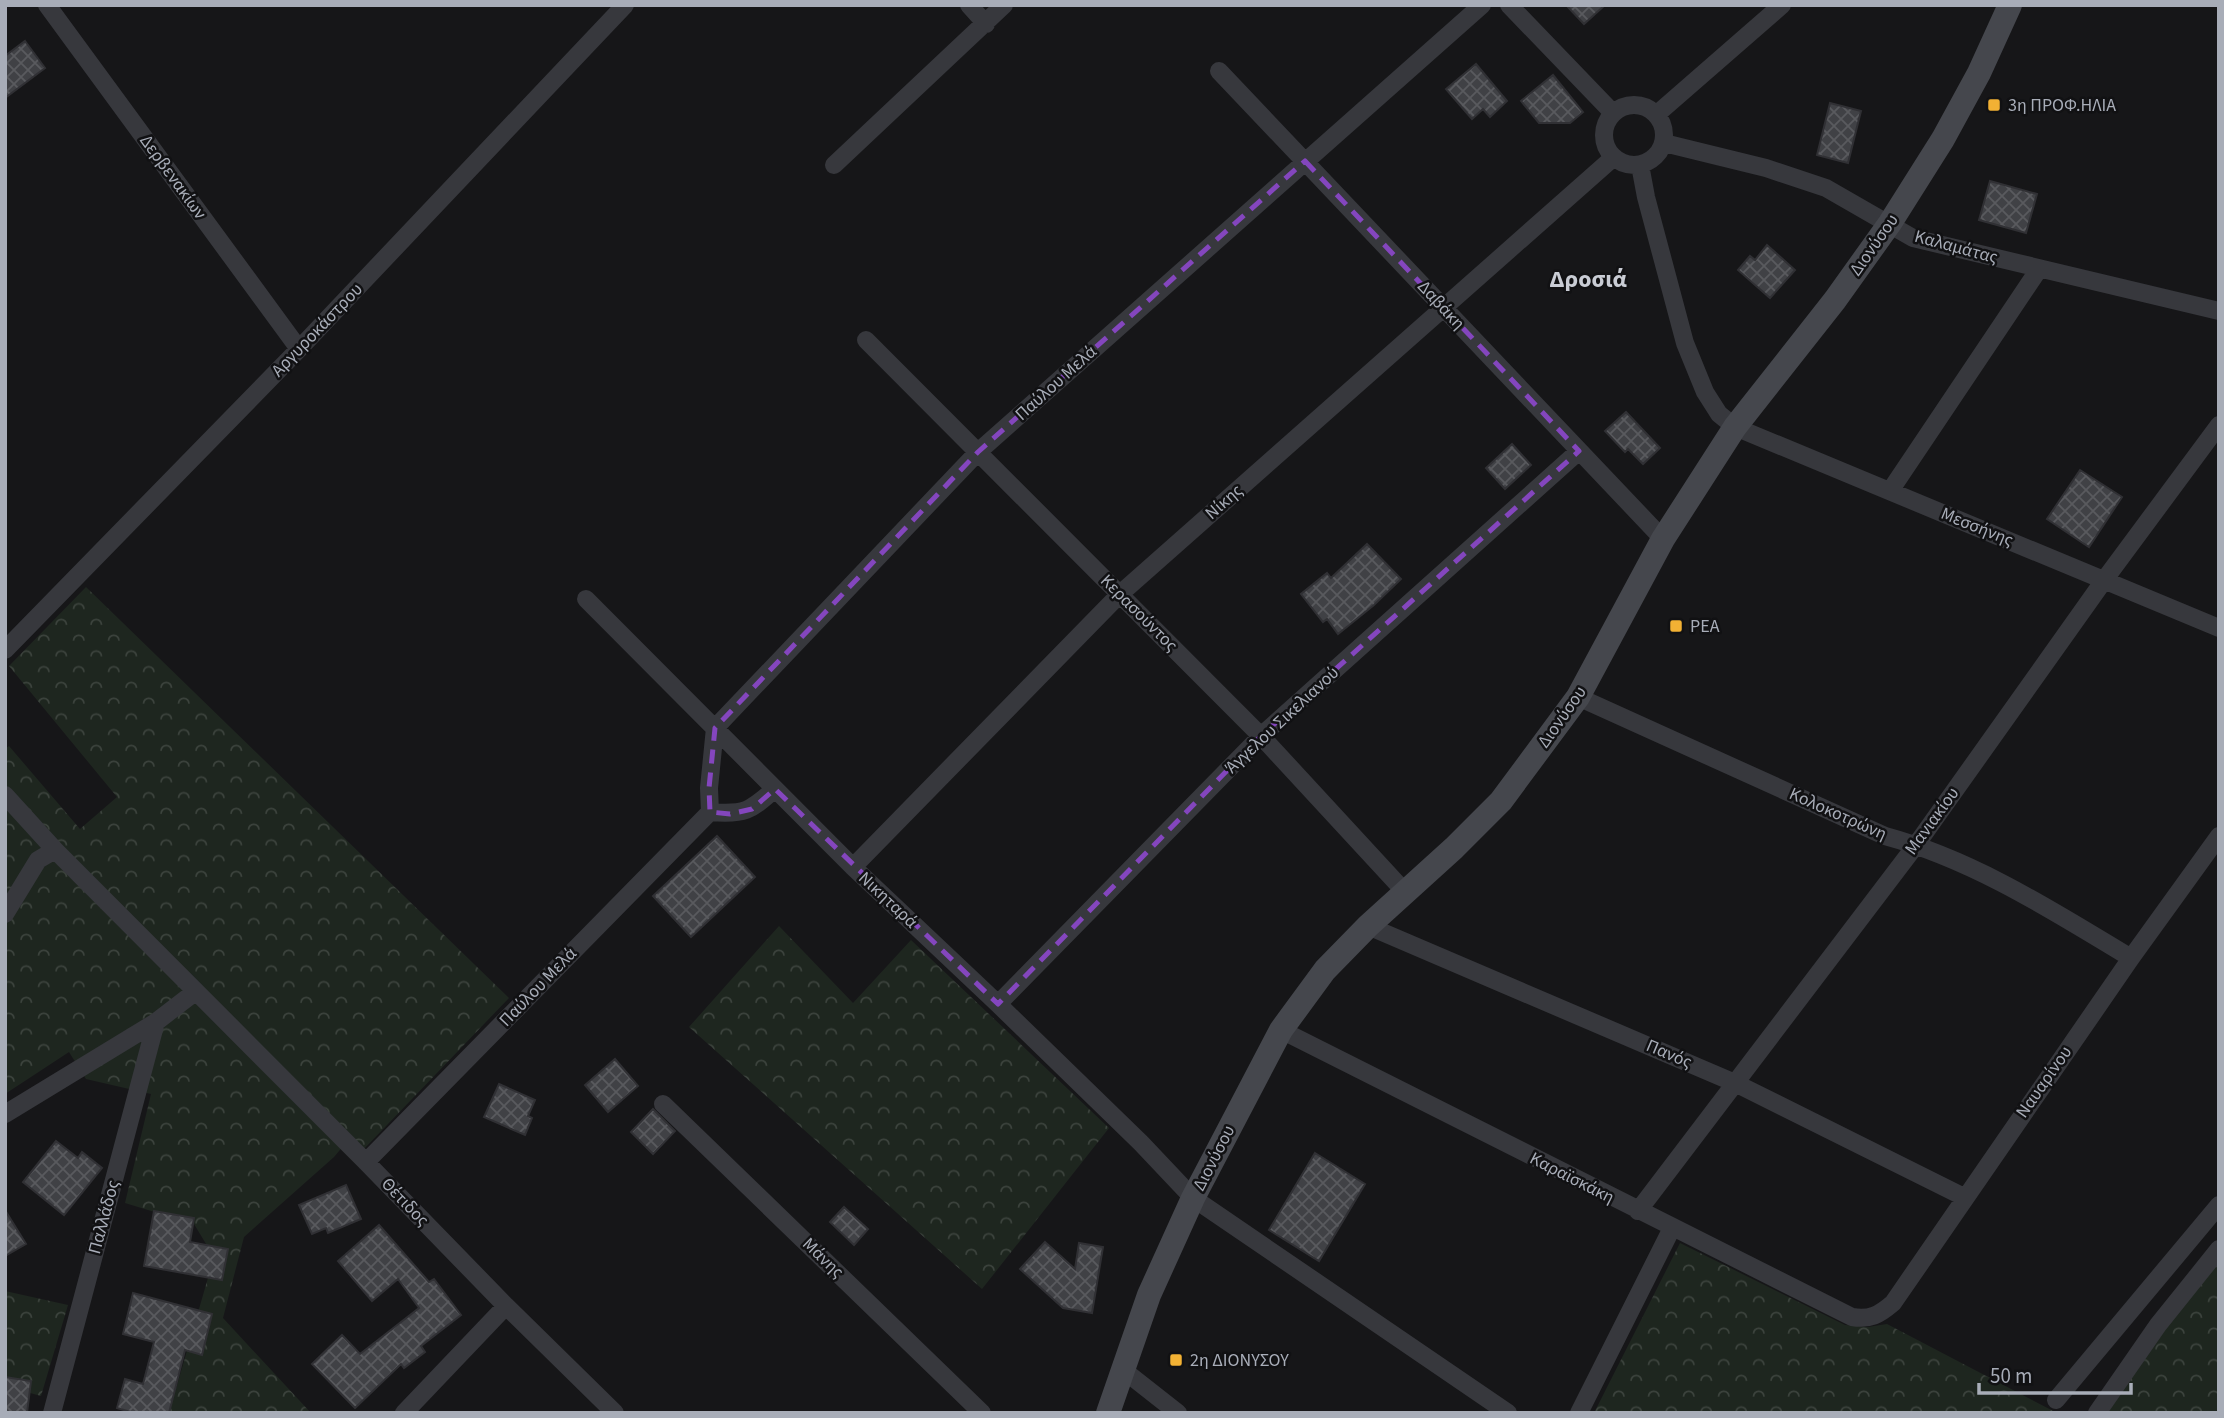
<svg xmlns="http://www.w3.org/2000/svg" width="2224" height="1418" font-family="'Source Sans 3',sans-serif">
  <style>
    .forest { fill: url(#forest-crowns) }
    .building { fill: url(#building-cross-hatch); stroke: #303034; stroke-width: 2 }
    .lines { fill: none; stroke-linecap: round; stroke-linejoin: round }
    .minor { stroke: #37383d; stroke-width: 18 }
    .secondary { stroke: #45474d; stroke-width: 24 }
    .marked { fill: none; stroke: #8446be; stroke-width: 5; stroke-dasharray: 14 9; stroke-linejoin: round }
    .poi-dot { fill: #f2b134; stroke: #111113; stroke-width: 2.5 }
    .labels { text-anchor: middle; dominant-baseline: central; stroke-width: 5; stroke-linejoin: round; paint-order: stroke }
    .poi-label { font-size: 18px; fill: #a8adb8; stroke: #111113; text-anchor: start }
    .street-label { font-size: 18px; fill: #a8adb8; stroke: #111113 }
    .district-label { font-size: 24px; font-weight: bold; fill: #c9ccd4; stroke: #111113 }
  </style>
  <defs>
    <pattern id="forest-crowns" width="20" height="18" patternUnits="userSpaceOnUse" patternTransform="scale(1.75)"><rect width="20" height="18" fill="#1e261f"/><path d="M2 6a3 3 0 1 1 6 0M12 15a3 3 0 1 1 6 0" fill="none" stroke="#3c433d"/></pattern>
    <pattern id="building-cross-hatch" width="8" height="8" patternUnits="userSpaceOnUse" patternTransform="scale(1.75)"><rect width="8" height="8" fill="#404145"/><path d="M0 0l8 8M0 8l8-8" fill="none" stroke="#595a5e"/></pattern>
  </defs>
  <rect width="100%" height="100%" fill="#161618"/>
  <!-- forest -->
  <path class="forest" d="M86,587L509,998L363,1150L349,1139L334,1157L244,1237L223,1318L311,1413H169L214,1257L194,1224L125,1203L151,1094L86,1079L69,1052L5,1094V749L9,746L80,829L117,797L9,666Z
    M779,926L853,1003L911,940L1109,1128L982,1289L689,1027Z
    M1680,1243L1845,1325L1868,1327L1887,1324L2057,1413H1594Z
    M2219,1253V1413H2101Z
    M5,1291L68,1305L41,1396L5,1386Z"/>
  <!-- building -->
  <path class="building" d="M1566,5H1605L1584,24Z
    M25,41L45,68L5,98V56Z
    M1476,64L1507,101L1490,117L1483,109L1472,119L1446,89Z
    M1553,75L1583,112L1570,123H1539L1521,101Z
    M1830,103L1861,111L1848,163L1817,155Z
    M1990,181L2037,194L2026,233L1979,220Z
    M1767,245L1795,270L1770,298L1738,270L1750,256L1755,260Z
    M1626,412L1660,448L1643,464L1628,449L1625,452L1605,431Z
    M1512,444L1531,465L1505,489L1486,468Z
    M2080,470L2122,497L2089,547L2047,519Z
    M1367,544L1401,579L1374,605L1338,634L1327,619L1323,622L1301,594L1327,573L1331,578Z
    M717,836L755,877L691,937L653,896Z
    M615,1059L638,1086L608,1112L585,1085Z
    M499,1084L535,1100L528,1116L532,1118L525,1135L484,1117Z
    M653,1109L675,1131L653,1154L631,1132Z
    M56,1141L78,1158L82,1152L102,1168L64,1215L23,1182Z
    M1315,1153L1365,1184L1319,1261L1269,1230Z
    M346,1185L361,1219L328,1233L326,1228L312,1234L299,1205Z
    M844,1207L868,1229L854,1245L830,1222Z
    M5,1210L26,1244L5,1256Z
    M154,1211L194,1218L190,1242L228,1249L222,1280L144,1266Z
    M379,1225L429,1282L434,1279L461,1315L421,1346L425,1352L404,1368L401,1364L355,1408L312,1364L342,1335L360,1354L419,1308L398,1279L372,1301L338,1261Z
    M1045,1242L1075,1269L1079,1243L1103,1247L1092,1313L1063,1308L1020,1269Z
    M133,1293L212,1314L202,1355L185,1350L169,1413H134L117,1408L125,1379L143,1384L154,1342L123,1334Z
    M5,1377L31,1381L27,1413H5Z"/>
  <g class="lines">
    <!-- minor -->
    <path class="minor" d="M47,5L299,349
      M969,5L986,24
      M1509,5L1613,113
      M1219,71L1663,539
      M1604 135a30 30 0 1 1 60 0a30 30 0 1 1-60 0Z
      M1657,114L1782,5
      M1664,143L1766,168L1826,188L1913,238L2219,311
      M834,165L1004,5
      M1640,165L1646,197L1685,343L1705,392L1719,414L1735,427L2219,628
      M866,340L1261,736L1405,892
      M1890,491L2039,269
      M586,599L853,867L998,1004L1141,1143L1193,1198L1508,1413
      M5,650L299,349L625,5
      M1578,697L1885,836C1974,860 2053,911 2131,958
      M5,795L55,850
      M710,812C745,815 750,811 775,789
      M853,867L1120,594L1614,157
      M5,914L38,860L55,850L366,1162L506,1306L615,1413
      M1368,926L1735,1083L1964,1197
      M998,1004L1261,736L1579,451
      M1281,1030L1852,1317C1870,1320 1879,1315 1893,1303L2131,958L2219,836
      M663,1104L982,1413
      M5,1114L156,1022L195,992
      M366,1162L710,812L709,788L715,728L978,452L1482,5
      M1638,1211L1916,845L2105,579L2219,425
      M1122,1369L1178,1413
      M2056,1400L2219,1205
      M52,1413L156,1022
      M404,1413L506,1306
      M1579,1413L1672,1228
      M2097,1413L2158,1325L2219,1249"/>
    <!-- secondary -->
    <path class="secondary" d="M1108,1413L1149,1295L1193,1198L1281,1030L1325,970L1368,926L1454,848L1501,801L1578,697L1663,539L1735,427L1835,300L1890,223L1943,139L1979,73L2010,5"/>
  </g>
  <!-- marked area -->
  <path class="marked" d="M1305,161L1579,451L1261,736L998,1004L775,789L752,809L730,814L710,812L709,788L715,728L978,452Z"/>
  <!-- markers -->
  <g class="poi-dot">
    <rect x="1987" y="98" width="14" height="14" rx="3.5"/>
    <rect x="1669" y="619" width="14" height="14" rx="3.5"/>
    <rect x="1169" y="1353" width="14" height="14" rx="3.5"/>
  </g>
  <g class="labels">
    <!-- poi labels -->
    <g class="poi-label">
      <text x="2008" y="105">3η ΠΡΟΦ.ΗΛΙΑ</text>
      <text x="1690" y="626">ΡΕΑ</text>
      <text x="1190" y="1360">2η ΔΙΟΝΥΣΟΥ</text>
    </g>
    <!-- street labels -->
    <g class="street-label">
      <text transform="translate(173 177) rotate(54)">Δερβενακίων</text>
      <text transform="translate(1874 245) rotate(-55)">Διονύσου</text>
      <text transform="translate(1956 247) rotate(15)">Καλαμάτας</text>
      <text transform="translate(1441 305) rotate(47)">Δαβάκη</text>
      <text transform="translate(317 330) rotate(-46)">Αργυροκάστρου</text>
      <text transform="translate(1056 383) rotate(-42)">Παύλου Μελά</text>
      <text transform="translate(1224 502) rotate(-41)">Νίκης</text>
      <text transform="translate(1977 527) rotate(22)">Μεσσήνης</text>
      <text transform="translate(1139 613) rotate(45)">Κερασούντος</text>
      <text transform="translate(1562 717) rotate(-55)">Διονύσου</text>
      <text transform="translate(1282 720) rotate(-43)">Άγγελου Σικελιανού</text>
      <text transform="translate(1838 814) rotate(24)">Κολοκοτρώνη</text>
      <text transform="translate(1932 821) rotate(-54)">Μανιακίου</text>
      <text transform="translate(888 900) rotate(43)">Νικηταρά</text>
      <text transform="translate(538 987) rotate(-46)">Παύλου Μελά</text>
      <text transform="translate(1669 1054) rotate(23)">Πανός</text>
      <text transform="translate(2044 1082) rotate(-55)">Ναυαρίνου</text>
      <text transform="translate(1214 1158) rotate(-63)">Διονύσου</text>
      <text transform="translate(1572 1178) rotate(27)">Καραϊσκάκη</text>
      <text transform="translate(405 1202) rotate(46)">Θέτιδος</text>
      <text transform="translate(104 1217) rotate(-75)">Παλλάδος</text>
      <text transform="translate(823 1258) rotate(44)">Μάνης</text>
    </g>
    <!-- district labels -->
    <g class="district-label">
      <text x="1588" y="279">Δροσιά</text>
    </g>
  </g>
  <!-- border -->
  <rect width="2224" height="1418" fill="none" stroke="#a8adb8" stroke-width="14"/>
  <!-- scale -->
  <path d="M1979 1383v10h152v-10" fill="none" stroke="#a8adb8" stroke-width="3.5"/>
  <text x="1990" y="1383" font-size="21" fill="#a8adb8" stroke="#111113" stroke-width="5" paint-order="stroke">50 m</text>
</svg>
